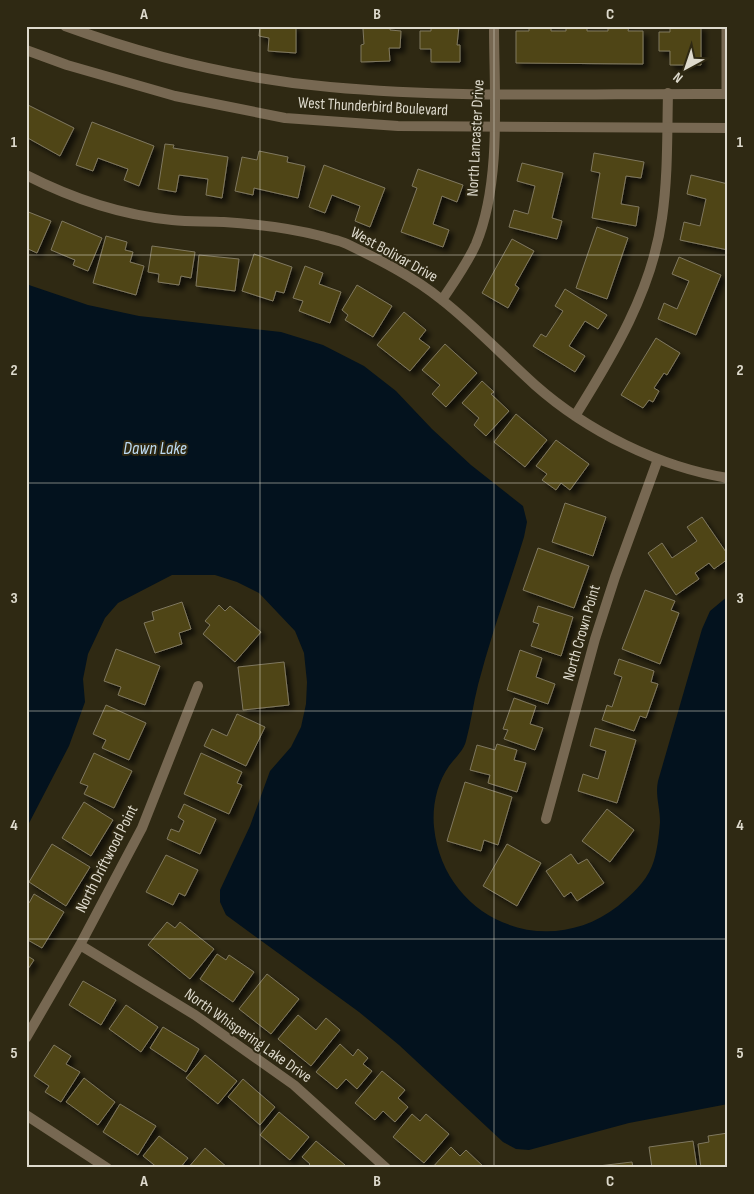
<svg xmlns="http://www.w3.org/2000/svg" width="754" height="1194" font-family="'Sofia Sans Condensed',sans-serif">
  <style>
    .water { fill: #03121e }
    .building { fill: #504412; stroke: #7f7860; filter: url(#shadow) }
    .lines { fill: none; stroke-linecap: round; stroke-linejoin: round }
    .pedestrian { stroke: #776852; stroke-width: 9 }
    .minor { stroke: #776852; stroke-width: 10 }
    .tertiary { stroke: #776852; stroke-width: 10 }
    .grid { fill: none; stroke: #dedacd; stroke-width: 1; stroke-opacity: 0.55 }
    .labels { text-anchor: middle; dominant-baseline: central; stroke-width: 4; stroke-linejoin: round; paint-order: stroke }
    .street-label { font-size: 16px; fill: #dedacd; stroke: #2f2913 }
    .water-label { font-size: 18px; font-style: italic; fill: #bddbf3; stroke: #2f2913 }
    .neatline { fill: none; stroke: #dedacd; stroke-width: 2 }
    .grid-label { font-size: 16px; text-anchor: middle; font-weight: bold; fill: #dedacd }
  </style>
  <defs>
    <filter id="shadow"><feDropShadow dx="4.5" dy="4.5" stdDeviation="2.5" flood-color="#0009"/></filter>
  </defs>
  <rect width="100%" height="100%" fill="#2f2913"/>
  <!-- water -->
  <path class="water" d="M26,284L88,305L139,316L281,332L323,345L364,366L396,391L432,429L471,465L523,506L527,522L524,537C509,586 491,635 478,685C473,704 471,723 466,741C464,750 455,758 449,766C437,783 432,806 434,827C443,918 545,963 618,906C631,895 645,883 652,866C657,854 659,835 660,822C660,807 655,795 658,781L702,629L710,611L728,596V1104L629,1123L529,1150L516,1149L503,1142L399,1045L359,1012L226,915L220,902V890L250,826L270,771L291,747L301,727L306,704L307,682L304,653L295,631L259,593L237,582L215,575H172L118,603L105,618L88,654L83,679L85,702L69,746L26,829Z"/>
  <!-- building -->
  <path class="building" d="M260,26H296V53L268,51L269,38L259,36Z
    M361,26H390V30L401,31L400,48H389L390,61L361,62V45L364,44L363,29Z
    M431,26H459L457,45H460V62H431V49H420V31H431Z
    M529,26H551V31H566V26H587V31H608V26H629L628,31H643V64L516,63V31H529Z
    M670,26H701V65H670V51H659V32H670Z
    M26,104L74,128L60,156L26,137Z
    M92,122L154,146L139,186L124,180L128,169L98,158L93,171L76,165Z
    M165,144L174,145L173,148L228,157L222,198L206,195L208,179L179,175L176,192L158,189Z
    M259,151L288,157L287,162L305,166L298,198L254,188L253,195L235,191L242,157L257,160Z
    M594,153L644,162L641,178L626,176L621,204L639,207L636,226L592,218L600,173L591,171Z
    M522,163L563,173L552,218L562,221L557,239L509,227L514,210L528,214L535,186L517,181Z
    M324,165L385,188L370,227L355,221L360,206L332,195L325,213L309,207Z
    M418,169L463,185L457,202L442,196L433,224L449,230L443,247L401,232L417,188L412,186Z
    M691,175L728,184V250L680,240L684,222L700,226L706,199L687,194Z
    M26,211L51,221L37,253L26,248Z
    M62,221L102,238L88,271L73,265L75,260L51,250Z
    M597,227L628,238L607,299L576,288Z
    M106,236L127,242L125,250L133,252L130,262L144,266L136,295L93,283Z
    M512,239L534,251L515,285L519,288L508,308L482,293Z
    M152,246L195,252L191,278L181,276L179,285L158,282L159,274L148,272Z
    M254,254L292,267L284,293L276,291L273,301L242,291Z
    M199,255L239,259L235,291L196,286Z
    M679,257L721,275L696,335L658,319L664,303L677,309L689,281L672,274Z
    M305,266L323,273L319,284L341,292L330,323L299,311L303,301L293,298Z
    M357,285L392,306L373,337L345,320L348,315L342,310Z
    M565,289L607,315L598,329L585,321L569,346L585,356L575,372L533,346L541,334L546,337L563,311L555,306Z
    M404,312L426,330L419,339L430,347L410,371L377,345Z
    M656,338L680,353L667,375L664,373L654,388L659,391L653,402L649,400L643,408L621,395Z
    M445,344L477,373L446,407L432,394L440,385L422,370Z
    M482,381L494,392L491,394L509,411L486,436L474,425L479,418L462,403Z
    M516,414L547,440L525,467L494,442Z
    M556,440L589,464L570,490L561,483L556,490L542,480L547,474L536,466Z
    M565,503L606,517L593,556L552,542Z
    M702,517L728,555V559L714,569L709,563L695,573L699,579L676,595L648,553L662,543L672,558L697,541L687,527Z
    M538,548L589,566L574,608L523,590Z
    M645,590L675,601L671,610L679,613L660,664L622,649Z
    M182,602L191,629L179,633L182,644L155,653L144,623L154,620L152,612Z
    M219,605L225,611L230,606L261,632L235,662L203,634L210,625L205,621Z
    M538,606L573,617L561,656L531,646L539,624L533,622Z
    M116,649L160,666L145,705L118,695L121,687L104,681Z
    M520,650L542,658L536,677L555,684L548,704L507,690Z
    M619,659L654,671L651,682L658,684L646,718L640,716L634,731L602,720L607,705L612,707L622,677L614,674Z
    M284,662L289,705L243,710L238,667Z
    M514,698L536,706L530,724L543,728L535,750L504,739L508,730L503,729Z
    M106,705L146,723L129,760L102,748L106,740L93,734Z
    M237,714L265,727L246,766L204,746L212,729L227,736Z
    M595,728L636,740L617,803L578,791L583,774L598,779L606,751L590,746Z
    M497,744L517,750L514,760L526,763L517,792L488,783L490,775L470,770L477,745L495,750Z
    M94,753L132,771L114,808L84,794L88,786L80,783Z
    M201,753L242,772L237,783L242,785L229,814L184,794Z
    M465,782L512,797L498,845L484,840L481,851L447,841Z
    M84,802L113,820L91,856L62,838Z
    M184,804L216,819L200,854L167,839L171,829L179,832L184,821L178,817Z
    M607,809L634,830L610,862L582,841Z
    M52,844L90,867L66,906L29,882Z
    M507,844L541,863L517,906L483,886Z
    M571,854L578,864L587,859L604,883L577,901L571,892L564,897L546,871Z
    M166,855L198,870L185,896L179,893L173,905L146,892Z
    M34,894L64,912L42,948L26,939V901L29,903Z
    M167,922L175,928L180,922L214,949L190,979L148,945Z
    M217,954L226,960L229,955L254,972L233,1002L200,979Z
    M26,955L34,960L26,972Z
    M267,974L299,999L271,1034L239,1009Z
    M83,981L116,1000L101,1025L69,1005Z
    M126,1005L158,1027L141,1052L109,1029Z
    M298,1015L316,1030L326,1018L340,1030L311,1066L278,1039Z
    M163,1027L199,1049L186,1072L150,1048Z
    M340,1044L353,1056L358,1049L368,1058L363,1064L372,1071L357,1089L346,1079L337,1089L316,1072Z
    M54,1045L71,1056L66,1064L80,1072L61,1102L45,1092L49,1086L34,1076Z
    M205,1055L237,1081L218,1104L186,1078Z
    M382,1071L405,1090L398,1098L408,1107L395,1122L383,1111L375,1120L355,1103Z
    M84,1078L115,1102L98,1125L66,1102Z
    M243,1079L275,1107L260,1125L228,1097Z
    M120,1104L156,1126L138,1155L103,1132Z
    M279,1112L309,1137L290,1160L260,1135Z
    M412,1114L420,1121L426,1114L449,1134L424,1163L393,1137Z
    M728,1133V1168H701L698,1144L709,1142L708,1136Z
    M159,1136L188,1158L180,1168H158L143,1156Z
    M316,1141L345,1165L342,1168H306L310,1164L302,1157Z
    M693,1141L697,1168H652L649,1147Z
    M451,1147L460,1156L466,1150L485,1168H432Z
    M205,1148L228,1168H188Z
    M632,1162L633,1168H590V1167Z"/>
  <g class="lines">
    <!-- pedestrian -->
    <path class="pedestrian" d="M726,26V94"/>
    <!-- minor -->
    <path class="minor" d="M26,175C71,198 122,215 172,220C189,222 207,221 224,222C256,224 290,228 321,236C329,239 339,240 347,244C380,260 414,277 442,300C475,326 504,357 535,385C587,431 659,467 728,478
      M442,300C454,282 467,264 476,244C502,182 494,93 494,26
      M575,416C613,355 652,291 662,218C668,177 667,135 668,93
      M546,819L595,639L615,577L658,459
      M80,945L195,1015L294,1085L386,1168
      M26,1038L80,945L142,828L198,686
      M26,1115L107,1168"/>
    <!-- tertiary -->
    <path class="tertiary" d="M65,26C150,57 240,79 330,87C460,99 597,93 728,94
      M26,50L67,65L175,96L285,118L398,126L728,128"/>
  </g>
  <!-- grid -->
  <path class="grid" d="M260,26V1168M494,26V1168M26,255H728M26,483H728M26,711H728M26,939H728"/>
  <g class="labels">
    <!-- street labels -->
    <g class="street-label">
      <text transform="translate(373 107) rotate(3)">West Thunderbird Boulevard</text>
      <text transform="translate(476 138) rotate(-87)">North Lancaster Drive</text>
      <text transform="translate(394 255) rotate(29)">West Bolivar Drive</text>
      <text transform="translate(582 633) rotate(-74)">North Crown Point</text>
      <text transform="translate(107 859) rotate(-63)">North Driftwood Point</text>
      <text transform="translate(248 1036) rotate(35)">North Whispering Lake Drive</text>
    </g>
    <!-- water labels -->
    <g class="water-label">
      <text x="155" y="448">Dawn Lake</text>
    </g>
  </g>
  <!-- border -->
  <rect width="754" height="1194" fill="none" stroke="#2f2913" stroke-width="55"/>
  <!-- north arrow -->
  <g transform="translate(686 68) rotate(220)" stroke="#2f2913" stroke-width="4" paint-order="stroke">
  <path d="M0-4L9 19L0 12L-9 19Z" fill="#dedacd"/>
  <text y="-8" font-size="14" font-weight="bold" text-anchor="middle" fill="#dedacd">N</text>
  </g>
  <rect x="28" y="28" width="698" height="1138" class="neatline"/>
  <g class="grid-label">
    <text x="144" y="19">A</text>
    <text x="377" y="19">B</text>
    <text x="610" y="19">C</text>
    <text x="14" y="147">1</text>
    <text x="740" y="147">1</text>
    <text x="14" y="375">2</text>
    <text x="740" y="375">2</text>
    <text x="14" y="603">3</text>
    <text x="740" y="603">3</text>
    <text x="14" y="830">4</text>
    <text x="740" y="830">4</text>
    <text x="14" y="1058">5</text>
    <text x="740" y="1058">5</text>
    <text x="144" y="1186">A</text>
    <text x="377" y="1186">B</text>
    <text x="610" y="1186">C</text>
  </g>
</svg>
